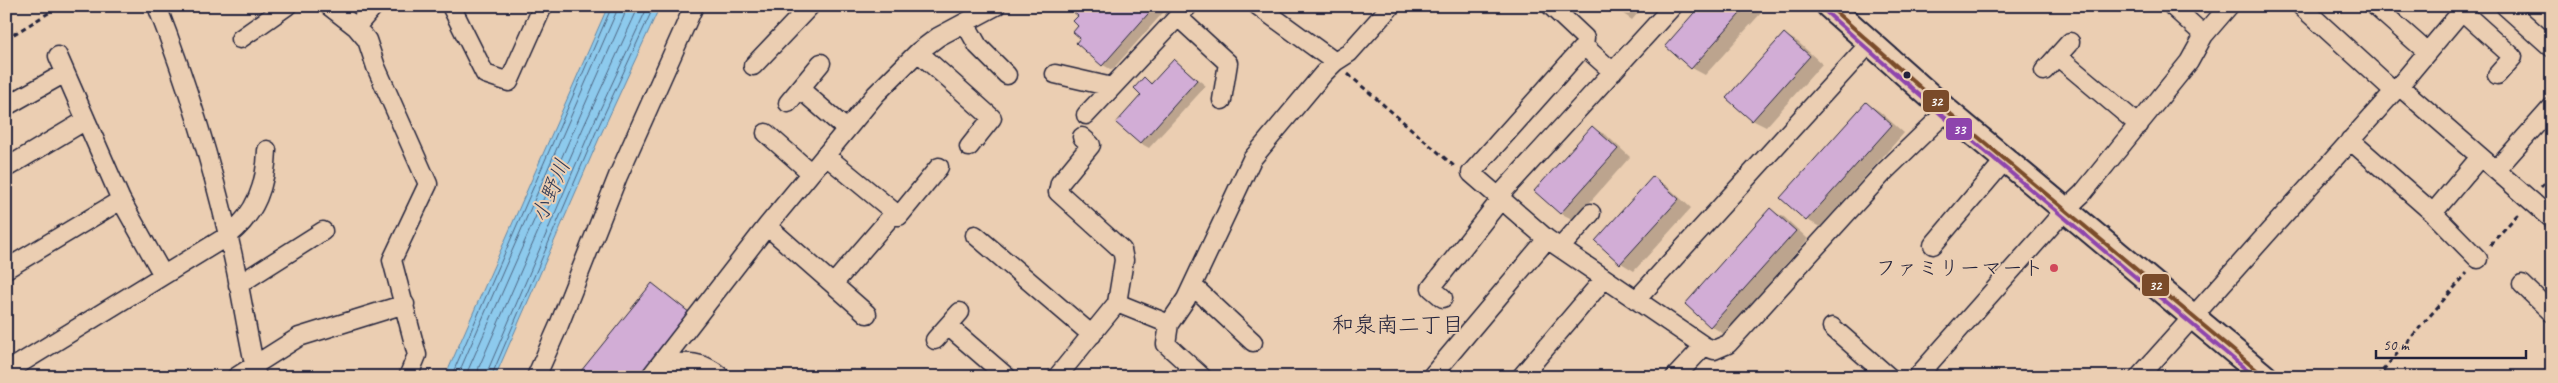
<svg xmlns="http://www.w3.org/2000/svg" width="2558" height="383" font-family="Caveat,'Klee One',sans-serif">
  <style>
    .water { fill: #8dcaed; stroke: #6287a6 }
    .shadow { fill: #0003 }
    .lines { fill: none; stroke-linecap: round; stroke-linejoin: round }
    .shore { stroke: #4d6582; stroke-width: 1 }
    .building { fill: #d2add6; stroke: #22223b }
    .street-casing { stroke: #22223b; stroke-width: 21 }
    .secondary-casing { stroke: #22223b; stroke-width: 28 }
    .path { stroke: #22223b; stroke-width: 3; stroke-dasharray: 5 4; stroke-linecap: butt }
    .street { stroke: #ebceb2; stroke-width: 18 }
    .secondary { stroke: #ebceb2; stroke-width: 24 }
    .bus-1-casing { stroke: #ebceb2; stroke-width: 8 }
    .bus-2-casing { stroke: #ebceb2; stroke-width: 8 }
    .bus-1 { stroke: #7a4b2a; stroke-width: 4 }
    .bus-2 { stroke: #8e44ad; stroke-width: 4 }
    .bus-dot { fill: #22223b; stroke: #ebceb2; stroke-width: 2 }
    .poi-dot { fill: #d1495b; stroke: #ebceb2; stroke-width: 2 }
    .labels { text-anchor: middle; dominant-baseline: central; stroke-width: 4; stroke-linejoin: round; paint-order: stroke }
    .poi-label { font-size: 21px; fill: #22223b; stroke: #ebceb2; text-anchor: end }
    .water-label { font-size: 22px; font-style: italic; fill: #323b56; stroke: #ebceb2 }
    .neighbourhood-label { font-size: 22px; fill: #22223b; stroke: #ebceb2 }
    .line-badge { stroke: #ebceb2; stroke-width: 2 }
    .badge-label { font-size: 14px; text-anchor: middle; font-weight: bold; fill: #fff }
  </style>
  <rect width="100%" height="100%" fill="#ebceb2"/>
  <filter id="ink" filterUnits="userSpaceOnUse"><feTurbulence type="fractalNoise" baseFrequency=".02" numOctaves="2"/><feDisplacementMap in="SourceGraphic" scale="10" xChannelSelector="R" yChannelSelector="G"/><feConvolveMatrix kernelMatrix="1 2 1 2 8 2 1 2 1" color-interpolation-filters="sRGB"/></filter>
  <g filter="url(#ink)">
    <!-- water -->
    <path class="water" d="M608,6H660L601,134L495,377H445Z"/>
    <!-- shadow -->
    <path class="shadow" d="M1078,6L1085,11L1089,6H1169L1112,70L1103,65L1082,38L1080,16L1073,10Z
      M1612,6H1644L1632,20Z
      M1702,6H1755L1762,12L1705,75L1692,68Z
      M1784,34L1798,42L1822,64L1766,127L1752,120Z
      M1174,60L1206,86L1149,148L1140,143L1144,78L1153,84Z
      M1866,103L1879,111L1904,133L1820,227L1807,220Z
      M1593,128L1606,135L1630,157L1574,220L1560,213Z
      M1654,178L1667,186L1691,208L1634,271L1621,263L1596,241Z
      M1770,210L1784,217L1808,239L1724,334L1711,326Z
      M652,284L700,320L654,377H590Z"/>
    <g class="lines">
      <!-- shore -->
      <path class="shore" d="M451,377L612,6
        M457,377L619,6
        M465,377L624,16L626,6
        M477,377L479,367L584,126L639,6
        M485,377L591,129L648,6
        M491,377L596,132L654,6"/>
    </g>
    <!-- building -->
    <path class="building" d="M1075,6L1084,10L1087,6H1155L1102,66L1076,43L1080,38L1073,32L1078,26L1073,21L1078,16L1071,10Z
      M1700,6H1747L1691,69L1665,46Z
      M1784,33L1810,56L1752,121L1726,98Z
      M1174,59L1197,80L1140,144L1116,123L1141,95L1134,88L1144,77L1151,84Z
      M1866,102L1892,125L1806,221L1780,198Z
      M1592,126L1618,149L1560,214L1534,191Z
      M1653,176L1679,199L1620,264L1595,241Z
      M1770,208L1796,231L1710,327L1685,304Z
      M652,283L690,313L638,377H588L581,371Z"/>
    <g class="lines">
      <!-- street casing -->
      <g class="street-casing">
        <path id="street" d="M157,6C186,81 210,157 228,235C240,282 246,330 257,377
          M329,6L356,27L367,40L376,67L428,184L392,260L417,355L408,377
          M451,6L485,74L509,82L543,6
          M1258,6L1335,62
          M1551,6L1585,38L1584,46L1471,173L1547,239L1704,346L1714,350L1728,344L1885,171L1947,111
          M2172,6L2204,35
          M2301,6L2394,91
          M2375,6L2427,52
          M2505,6L2552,48
          M2462,11L2513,57L2497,75
          M1178,17L1228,63L1222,100
          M965,23L978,46L1007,75
          M356,27L374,6
          M240,39L287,6
          M1584,46L1613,72
          M918,52L992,118L969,147
          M58,56L121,200L163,275
          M2057,56L2139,125
          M753,66L810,6
          M2044,71L2070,42
          M1055,74L1112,87
          M2399,86L2552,219
          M800,89L846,129
          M6,97L10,104L65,73
          M788,103L821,63
          M1086,115L1188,6
          M766,133L810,172
          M1082,137L1091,145L1060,183L1058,192L1122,250L1124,260L1117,303
          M2350,140L2433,213L2478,259
          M825,155L899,216L939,167
          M6,168L86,120
          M2496,170L2552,107
          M1498,197L1673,6
          M2433,213L2480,157
          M767,226L867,314
          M975,235L1092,335
          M1933,245L2005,160
          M1560,248L1591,213
          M6,269L121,200
          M834,283L895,212
          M2522,284L2552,313
          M238,285L323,231
          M1193,286L1253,342
          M1443,298L1431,288L1501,199
          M1636,300L1870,43
          M1169,324L1166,344L1202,377
          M948,326L1007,377
          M1832,327L1889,377
          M935,340L960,312
          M661,364C685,362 703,360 721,377
          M6,372L229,235C256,213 266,185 267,150
          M236,377L299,337L405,304
          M536,377L559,325L618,176L694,6
          M650,377L767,226L876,94L918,52L938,37L996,6
          M1057,377L1117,303L1169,324L1186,299L1252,159L1323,74L1335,62L1349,53L1391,6
          M1431,377L1547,239
          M1521,377L1604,279
          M1675,377L1704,346
          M1917,377L2065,210L2082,194L2189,62L2204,35L2229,6
          M2139,377L2399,86L2466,6"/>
      </g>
      <!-- secondary casing -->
      <g class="secondary-casing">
        <path id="secondary" d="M1829,6L1947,111L2265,377"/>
      </g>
      <!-- path -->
      <path class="path" d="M6,39L60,6
        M1348,74L1454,166
        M2541,187L2552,175
        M2490,245L2519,213
        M2377,377L2467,273"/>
      <!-- street -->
      <use href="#street" class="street"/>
      <!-- secondary -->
      <use href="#secondary" class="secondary"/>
      <!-- bus-1 casing -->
      <g class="bus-1-casing">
        <path id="bus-1" d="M1829,6L1947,111L2265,377"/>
      </g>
      <!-- bus-2 casing -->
      <g class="bus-2-casing">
        <path id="bus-2" d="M1825,11L1943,116L2255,377"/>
      </g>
      <!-- bus-1 -->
      <use href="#bus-1" class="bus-1"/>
      <!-- bus-2 -->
      <use href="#bus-2" class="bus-2"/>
    </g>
  </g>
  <!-- markers -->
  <circle class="bus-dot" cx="1907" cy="75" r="4.5"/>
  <circle class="poi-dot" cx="2054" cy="268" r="5"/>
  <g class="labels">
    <!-- poi labels -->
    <g class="poi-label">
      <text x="2044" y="268">ファミリーマート</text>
    </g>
    <!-- water labels -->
    <g class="water-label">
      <text transform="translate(551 191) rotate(-67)">小野川</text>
    </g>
    <!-- neighbourhood labels -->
    <g class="neighbourhood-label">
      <text x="1398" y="325">和泉南二丁目</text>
    </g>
  </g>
  <g class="line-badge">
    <rect x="1922" y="89" width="28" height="24" rx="5" fill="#7a4b2a"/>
    <rect x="1945" y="117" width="28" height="24" rx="5" fill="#8e44ad"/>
    <rect x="2141" y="273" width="29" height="24" rx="5" fill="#7a4b2a"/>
  </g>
  <g class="badge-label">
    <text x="1936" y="106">32</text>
    <text x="1959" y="134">33</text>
    <text x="2155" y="290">32</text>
  </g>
  <!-- margin -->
  <rect width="2558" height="383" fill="none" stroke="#ebceb2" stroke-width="25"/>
  <rect x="12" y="12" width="2533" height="358" fill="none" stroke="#22223b" stroke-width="2" filter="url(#ink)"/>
  <!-- scale -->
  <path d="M2376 350v8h150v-8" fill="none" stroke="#22223b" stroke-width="2.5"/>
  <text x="2383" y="350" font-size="15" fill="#22223b" stroke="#ebceb2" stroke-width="4" paint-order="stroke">50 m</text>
</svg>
